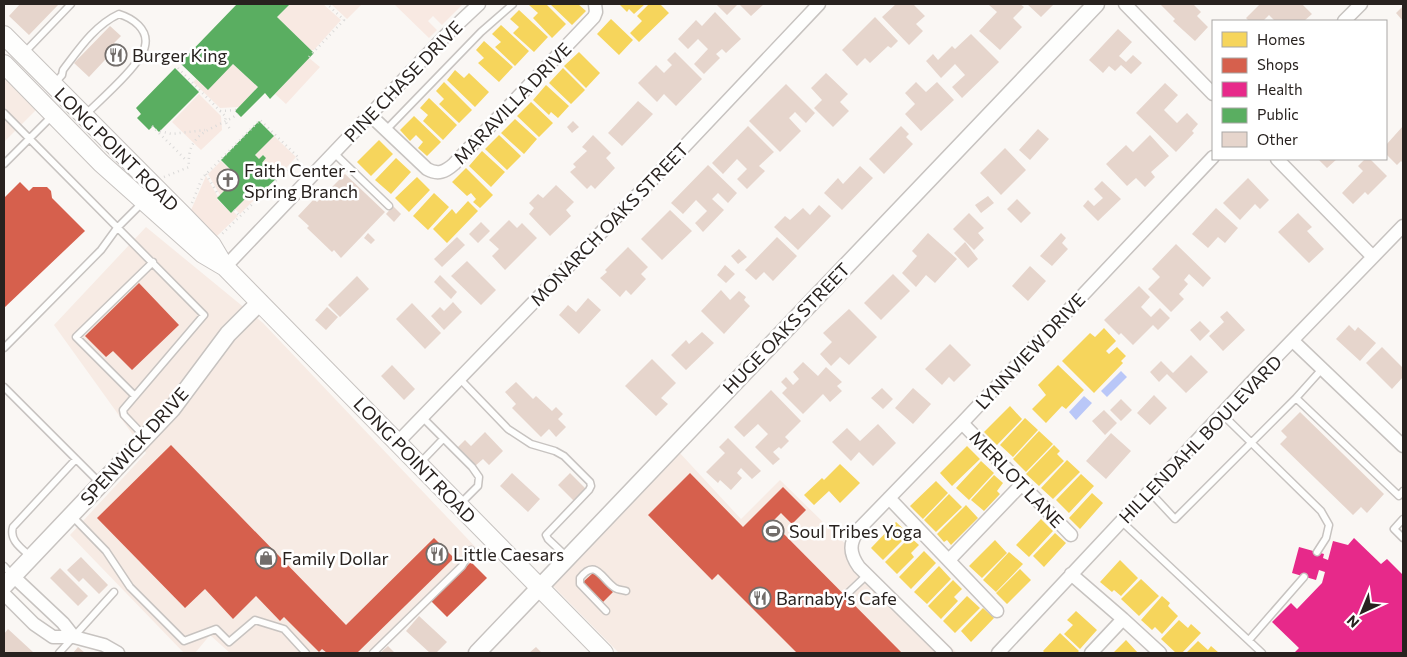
<svg xmlns="http://www.w3.org/2000/svg" width="1407" height="657" font-family="Commissioner,sans-serif">
  <style>
    .built { fill: #f7ebe4 }
    .green { fill: #f8e9e2 }
    .water { fill: #b9c7f8 }
    .homes { fill: #f6d55c }
    .shops { fill: #d6604d }
    .health { fill: #e7298a }
    .public { fill: #5aae61 }
    .building { fill: #e6d5cc }
    .lines { fill: none; stroke-linecap: round; stroke-linejoin: round }
    .service-casing { stroke: #c7c3c0; stroke-width: 9 }
    .minor-casing { stroke: #c7c3c0; stroke-width: 15 }
    .tertiary-casing { stroke: #c7c3c0; stroke-width: 19 }
    .secondary-casing { stroke: #c7c3c0; stroke-width: 20 }
    .path { stroke: #dbdad9; stroke-width: 2.5; stroke-dasharray: 1 4; stroke-linecap: butt }
    .service { stroke: #fefefd; stroke-width: 6 }
    .minor { stroke: #fefefd; stroke-width: 12 }
    .tertiary { stroke: #fefefd; stroke-width: 16 }
    .secondary { stroke: #fefefd; stroke-width: 18 }
    .labels { text-anchor: middle; dominant-baseline: central; stroke-width: 5; stroke-linejoin: round; paint-order: stroke }
    .poi-label { font-size: 18px; fill: #28221f; stroke: #fff; text-anchor: start }
    .street-label { font-size: 18px; fill: #28221f; stroke: #fff }
  </style>
  <rect width="100%" height="100%" fill="#faf7f4"/>
  <!-- built -->
  <path class="built" d="M4,76L37,109L4,142Z
    M146,227L263,323L482,554L379,653H230L210,635L195,653H184L70,535L146,453L54,325Z
    M678,451L741,519L780,480L957,653H619L552,585Z"/>
  <!-- green -->
  <path class="green" d="M290,4H323L341,20L314,50H311L277,17Z
    M331,4H362L347,19Z
    M394,4H463L442,25L433,16L428,21L437,30L429,38Z
    M309,58L320,67L286,104L275,94Z
    M233,64L258,87L239,107L220,108L193,82L196,79L208,90Z
    M199,94L221,116L222,130L201,150L172,122Z
    M274,136L296,157L277,178L262,163L266,158L263,155L259,159L255,155Z
    M221,161L238,177L220,195L208,174Z
    M206,176L218,197L217,199L231,213L233,211L238,216L217,236L191,210Z
    M257,187L262,192L240,214L235,209Z"/>
  <!-- water -->
  <path class="water" d="M1121,371L1127,377L1107,397L1101,391Z
    M1084,396L1092,403L1076,420L1069,412Z"/>
  <!-- homes -->
  <path class="homes" d="M531,4H546L566,24L552,38L533,18L538,13L529,5Z
    M550,4H578L586,11L572,25Z
    M619,4H645L634,14L629,9L627,12Z
    M649,4H660L669,13L639,42L630,33L642,21L637,16Z
    M519,10L548,37L534,52L513,33L519,27L510,19Z
    M611,19L633,40L619,55L597,34Z
    M501,25L529,51L515,66L495,47L501,42L492,34Z
    M484,41L513,67L499,82L478,63L484,58L476,50Z
    M579,52L600,73L586,88L564,66Z
    M563,68L585,90L571,104L549,83Z
    M455,70L464,78L469,73L489,92L475,107L447,80Z
    M444,82L472,110L459,123L439,104L444,99L436,91Z
    M546,85L569,106L558,118L551,112L549,115L533,100Z
    M429,98L457,125L443,140L423,121L428,115L420,108Z
    M531,102L553,123L539,137L517,116Z
    M414,116L441,142L427,156L418,148L423,142L416,135L410,141L400,130Z
    M515,119L537,139L524,154L501,133Z
    M499,135L521,156L507,170L485,149Z
    M379,140L393,154L371,176L357,162Z
    M482,151L505,172L491,187L469,166Z
    M396,158L411,172L391,194L375,180Z
    M466,168L493,195L480,208L473,202L476,199L471,193L467,196L452,182Z
    M417,177L430,190L409,212L395,198Z
    M434,193L449,207L428,230L413,216Z
    M468,201L478,211L447,243L433,229L452,209L456,214Z
    M1104,328L1116,341L1106,351L1109,354L1117,347L1126,356L1121,361L1123,363L1094,393L1062,361L1090,333L1095,337Z
    M1058,365L1084,390L1066,409L1062,406L1046,423L1032,409L1046,395L1038,385Z
    M1010,406L1022,419L997,445L984,432Z
    M1025,418L1038,430L1013,457L1000,445Z
    M1039,431L1053,444L1026,472L1013,459Z
    M1054,445L1060,451L1057,454L1064,461L1039,486L1026,474Z
    M967,446L980,459L952,486L940,473Z
    M1067,460L1080,472L1053,499L1041,488Z
    M981,461L994,473L969,500L956,488Z
    M840,464L860,483L840,503L829,491L814,505L804,495L822,478L824,480Z
    M1081,474L1094,486L1069,513L1056,500Z
    M994,475L1003,483L997,491L1000,494L984,511L971,500Z
    M936,481L948,493L923,519L910,506Z
    M1092,493L1103,503L1080,529L1069,518Z
    M949,494L962,507L936,532L924,520Z
    M966,505L978,518L951,545L947,540L944,542L937,534Z
    M1041,519L1053,531L1029,557L1016,545Z
    M896,522L909,534L883,560L871,548Z
    M1055,533L1066,543L1044,567L1033,556Z
    M910,537L919,545L911,553L914,557L897,574L885,562Z
    M995,540L1007,553L982,578L969,566Z
    M924,551L936,563L911,589L899,577Z
    M1009,552L1023,564L996,592L983,580Z
    M1120,560L1138,578L1121,596L1114,590L1112,592L1100,582Z
    M939,566L951,579L927,604L914,592Z
    M1020,569L1031,580L1007,604L996,593Z
    M1141,579L1159,596L1139,616L1121,599Z
    M953,580L962,589L954,597L958,601L941,619L928,606Z
    M967,596L980,608L955,633L943,621Z
    M1162,596L1170,603L1168,606L1178,616L1162,634L1155,627L1152,630L1141,620Z
    M983,608L994,618L971,642L961,631Z
    M1076,611L1097,630L1080,649L1064,634L1073,625L1067,620Z
    M1179,620L1188,628L1191,624L1201,633L1182,653H1176L1161,639Z
    M1060,633L1079,651L1077,653H1045L1043,651Z
    M1126,640L1138,653H1113Z
    M1198,641L1208,650L1211,646L1219,653H1186Z"/>
  <!-- shops -->
  <path class="shops" d="M20,182L29,191L33,187H47L51,191L52,198L85,231L4,308V198Z
    M139,283L179,325L132,370L113,351L106,357L85,336Z
    M171,445L346,625L434,538L454,558L357,653H327L322,649L319,652L284,617L280,621L256,596L233,619L205,589L185,608L97,518Z
    M690,473L743,527L783,487L806,510L792,524L781,513L772,522L902,653H797L718,574L712,580L648,515Z
    M471,562L487,578L447,617L431,601Z
    M594,572L613,592L603,602L583,582Z"/>
  <!-- health -->
  <path class="health" d="M1354,538L1381,564L1387,559L1403,575V653H1294L1299,648L1272,622L1291,603L1297,609L1322,583L1325,572L1319,570L1316,580L1292,573L1299,547L1324,554L1323,558L1328,560L1333,541L1348,545Z"/>
  <!-- public -->
  <path class="public" d="M237,4H290L277,17L314,53L270,99L265,93L241,117L235,111L258,87L233,64L208,90L180,63Z
    M175,68L199,92L159,132L153,126L149,130L137,118L141,114L136,108Z
    M259,121L274,136L255,155L259,159L263,155L266,158L262,163L277,178L262,192L257,187L231,213L217,198L238,177L221,160Z"/>
  <!-- building -->
  <path class="building" d="M20,4H59L29,35L9,16Z
    M716,4H738L727,15Z
    M739,4H764L751,16Z
    M896,4H913L925,16L916,24L923,31L909,45L882,17Z
    M990,4H1020L1024,7L1013,18L1022,27L1000,50L979,31L997,12L989,5Z
    M1027,4H1054L1041,17Z
    M1160,4H1193L1201,12L1197,16L1208,27L1195,41L1173,21L1175,19Z
    M1260,4H1302L1312,14L1304,21H1275L1269,15L1263,21H1249L1246,18Z
    M1403,6V21L1396,13Z
    M715,12L741,39L726,53L722,49L716,54L720,58L704,74L694,64L708,49L698,39L688,49L678,39L696,20L702,26Z
    M875,17L898,41L891,48L888,46L870,63L865,58L857,66L842,50Z
    M110,26L121,36L114,43L118,46L89,77L74,63Z
    M1118,29L1132,42L1119,56L1126,62L1133,55L1142,63L1131,74L1121,65L1115,71L1109,66L1103,73L1089,60Z
    M971,34L999,62L962,98L952,87L965,75L955,64L941,78L926,61L933,54L938,60L952,46L955,49Z
    M675,52L702,79L676,106L664,94L657,102L638,83L656,65L664,73L672,65L667,60Z
    M826,73L848,94L840,102L849,111L833,127L814,108L822,100L811,88Z
    M916,82L926,92L937,82L954,100L921,131L905,114L915,104L905,93Z
    M1165,83L1178,95L1164,110L1177,123L1187,113L1198,124L1192,131L1194,133L1176,152L1136,113Z
    M786,84L815,113L806,123L795,112L789,118L801,131L780,152L749,121Z
    M638,101L653,114L622,146L608,133Z
    M573,121L579,127L572,133L567,127Z
    M748,126L774,152L759,166L765,171L747,189L737,179L747,169L737,159L723,174L712,163Z
    M901,126L909,134L906,137L913,144L884,174L869,159Z
    M1403,126V163L1401,161L1397,165L1386,154V145Z
    M1038,129L1049,139L1030,160L1019,150Z
    M593,135L611,153L606,158L615,168L595,189L591,185L587,189L570,172L576,167L573,164L587,151L582,147Z
    M1150,135L1169,156L1151,172L1155,177L1145,187L1136,178L1127,186L1106,164L1126,145L1133,152Z
    M1005,148L1026,170L1001,195L980,173Z
    M1318,159H1337L1327,168Z
    M1365,159H1370L1387,176L1368,195L1365,192L1353,204L1342,193L1363,171L1358,166Z
    M708,165L737,193L728,203L718,193L712,199L724,210L703,232L695,223L707,211L696,200L683,214L671,203Z
    M860,166L873,178L842,210L824,193L838,178L843,184Z
    M345,174L385,212L341,258L334,250L332,252L307,228L309,226L298,216L314,199L317,202Z
    M1248,178L1269,200L1260,209L1255,204L1240,220L1223,203Z
    M1102,181L1121,199L1098,221L1083,206L1088,200L1094,206L1103,198L1094,189Z
    M556,185L574,202L566,210L571,216L550,236L529,214L534,208L529,203L538,194L543,198Z
    M988,196L994,203L981,213L975,205Z
    M1017,199L1031,213L1021,223L1007,209Z
    M819,205L831,216L798,250L774,227L785,216L790,220L803,208L810,215Z
    M393,206L401,214L394,222L386,214Z
    M1216,208L1238,228L1225,243L1218,237L1208,248L1192,234Z
    M670,210L692,231L662,260L641,239Z
    M969,213L984,228L978,233L984,240L974,250L953,229Z
    M1298,213L1312,227L1307,231L1324,249L1309,263L1278,232Z
    M509,220L517,228L522,223L537,238L505,270L492,256L499,249L489,240Z
    M481,222L490,231L478,243L469,234Z
    M368,233L375,240L371,244L364,238Z
    M928,233L957,259L935,283L926,275L916,287L902,273L917,256L912,251Z
    M1061,233L1066,238L1062,243L1068,249L1052,266L1040,256Z
    M457,237L465,245L442,267L434,259Z
    M777,237L797,256L773,281L764,272L756,280L745,270Z
    M965,242L978,259L968,268L954,253Z
    M1176,244L1211,278L1203,287L1189,274L1184,280L1188,284L1179,294L1184,299L1171,312L1148,289L1160,277L1152,269Z
    M628,247L648,267L641,274L646,279L631,295L626,290L620,297L600,278L607,272L605,270Z
    M739,249L747,257L738,264L731,256Z
    M467,261L496,290L481,305L451,276Z
    M725,265L735,274L726,283L717,275Z
    M1030,266L1046,281L1028,301L1012,286Z
    M893,274L910,291L881,320L864,303Z
    M440,275L457,292L451,299L434,282Z
    M357,276L369,289L340,317L328,305Z
    M1139,286L1150,297L1141,307L1151,317L1160,308L1170,318L1158,330L1153,325L1133,345L1121,333L1119,335L1104,320Z
    M721,290L730,300L739,291L746,297L744,300L750,306L724,334L701,311Z
    M588,298L601,310L579,334L559,315L568,305L576,312Z
    M453,302L462,312L444,330L431,316L440,307L444,311Z
    M412,303L441,333L425,349L396,319Z
    M327,307L338,317L326,330L315,320Z
    M849,309L877,337L849,365L840,357L831,366L820,354L832,342L823,333Z
    M1227,311L1245,330L1223,351L1209,336L1224,322L1220,317Z
    M1200,321L1210,331L1200,341L1190,330Z
    M1349,325L1355,331L1358,327L1376,343L1360,361L1336,339Z
    M702,332L714,343L686,370L671,355L686,340L689,344Z
    M950,344L971,365L954,382L949,377L942,385L925,369Z
    M1382,347L1403,368V377L1392,389L1366,363Z
    M1191,355L1208,372L1186,393L1167,374L1159,382L1150,372L1161,361L1173,373Z
    M652,359L676,383L661,398L668,404L656,416L625,386Z
    M803,362L818,376L826,367L842,382L837,386L842,391L830,402L823,394L803,414L782,393L787,388L781,382L786,377L793,385L799,379L793,372Z
    M392,365L415,389L404,400L381,376Z
    M516,382L533,399L536,396L552,411L556,407L563,414L558,419L566,427L556,437L549,429L541,437L512,408L516,404L505,392Z
    M882,388L893,399L883,409L871,398Z
    M913,388L931,404L913,424L895,408Z
    M771,390L801,421L785,437L789,441L781,449L779,447L773,452L780,459L773,465L755,447L768,434L758,424L744,437L734,427Z
    M1154,395L1167,408L1150,425L1137,413Z
    M1121,399L1132,410L1121,421L1110,410Z
    M1104,410L1117,423L1105,435L1092,421Z
    M1300,412L1384,494L1367,513L1361,507L1353,515L1280,444L1287,437L1281,431Z
    M878,424L896,443L873,466L859,452L851,461L832,442L847,428L860,441Z
    M485,432L503,451L489,465L483,459L475,466L457,448L465,440L471,446Z
    M1111,433L1131,451L1106,479L1086,461Z
    M728,438L761,471L752,479L741,468L737,473L742,478L731,490L720,480L718,483L706,472L725,453L719,447Z
    M512,473L540,499L528,512L500,486Z
    M570,473L588,491L576,503L558,485Z
    M81,557L108,585L99,594L83,578L79,582L67,570Z
    M60,568L88,596L78,606L50,578Z
    M419,616L447,642L436,653H430L406,631Z
    M8,629L33,652L32,653H4V634Z
    M388,646L395,653H380Z
    M78,647L85,653H73Z
    M536,647L542,653H529Z"/>
  <g class="lines">
    <!-- service casing -->
    <g class="service-casing">
      <path id="service" d="M24,53L71,4
        M53,85L62,75L63,70C79,49 95,25 119,14C132,18 149,29 145,46C142,64 99,101 85,115
        M4,113L204,315L123,410L124,415L144,436
        M386,130L481,32L513,4
        M334,153L389,206
        M4,164L52,116
        M4,348L101,250L117,228L142,203
        M459,378L508,429L531,444L555,451L564,456L590,482L591,486L589,490L546,535L548,539L567,557
        M4,387L100,483
        M134,395L76,337L153,262
        M1296,398L1322,369
        M1222,414L1321,511L1329,525L1326,538L1317,552
        M422,417L472,467L479,477L478,486L460,504
        M420,463L443,439
        M1149,491L1175,519L1296,398L1399,496L1403,491
        M72,516L106,551L130,587L184,641L216,629L229,642L255,620L284,629L306,653
        M1403,519L1394,529L1403,538
        M1121,521L1262,653
        M30,556C21,548 9,540 13,527L76,459
        M4,566L13,576
        M847,594L867,575
        M606,611L580,584V578C596,557 602,580 615,588C618,590 623,590 626,591
        M1249,640L1304,577
        M59,653L114,592
        M373,653L462,566L471,550"/>
    </g>
    <!-- minor casing -->
    <g class="minor-casing">
      <path id="minor" d="M1125,4L1213,94
        M1344,21L1361,4
        M370,115L427,169C438,175 445,172 454,164L594,17L596,12L595,4
        M1277,159L1373,257
        M225,267L447,34L479,4
        M1293,341L1403,446
        M962,423L1071,535
        M398,442L682,149L819,4
        M889,498L997,611
        M949,560L1022,484
        M1071,574L1123,619L1160,653
        M13,576L63,623L74,637
        M4,594L34,624L53,637H74L104,645L118,653
        M946,653L859,567C849,553 849,543 859,529L962,423L1213,157
        M998,653L1249,385L1403,226
        M1091,653L1123,619"/>
    </g>
    <!-- tertiary casing -->
    <g class="tertiary-casing">
      <path id="tertiary" d="M4,586L172,409L228,334L260,302
        M477,653L1096,4"/>
    </g>
    <!-- secondary casing -->
    <g class="secondary-casing">
      <path id="secondary" d="M4,35L183,215L212,245L225,267
        M4,64L101,163L203,254L225,267L604,653"/>
    </g>
    <!-- path -->
    <path class="path" d="M309,57L344,20L327,4
      M178,68L226,117L225,121L230,129
      M220,111L237,110
      M152,126L187,161
      M160,131L172,134L205,130
      M206,174L219,196
      M164,177L189,167C186,130 215,130 238,114
      M192,203L202,178L260,120L299,158L222,234
      M234,210L240,216"/>
    <!-- service -->
    <use href="#service" class="service"/>
    <!-- minor -->
    <use href="#minor" class="minor"/>
    <!-- tertiary -->
    <use href="#tertiary" class="tertiary"/>
    <!-- secondary -->
    <use href="#secondary" class="secondary"/>
  </g>
  <!-- icons -->
  <defs>
    <g id="restaurant-ring" transform="scale(1.125)"><circle r="9.5" fill="#fff" stroke="#726d6a" stroke-width="1.5"/><path d="M-5-6h1v4h1v-4h1v4h1v-4h1v5L-1.5 .5V6h-2V.5L-5-1ZM5-6V6H3V1.5H1.5Q1.5-4 5-6Z" fill="#726d6a"/></g>
    <g id="church-ring" transform="scale(1.125)"><circle r="9.5" fill="#fff" stroke="#726d6a" stroke-width="1.5"/><path d="M-1.2-6h2.4v3.5h3.3v2.4h-3.3V6h-2.4V-.1h-3.3v-2.4h3.3Z" fill="#726d6a"/></g>
    <g id="stadium-ring" transform="scale(1.125)"><circle r="9.5" fill="#fff" stroke="#726d6a" stroke-width="1.5"/><path d="M0-5a6.5 5 0 1 0 0 10a6.5 5 0 1 0 0-10ZM-3.5-1.8h7v3.6h-7Z" fill="#726d6a"/></g>
    <g id="shop-ring" transform="scale(1.125)"><circle r="9.5" fill="#fff" stroke="#726d6a" stroke-width="1.5"/><path d="M-5-2.5h2.3a2.7 3.5 0 0 1 5.4 0H5L5.5 6h-11ZM-1.5-2.5h3a1.5 2.3 0 0 0-3 0Z" fill="#726d6a"/></g>
  </defs>
  <g fill-rule="evenodd">
    <use href="#restaurant-ring" x="116" y="55"/>
    <use href="#church-ring" x="228" y="180"/>
    <use href="#stadium-ring" x="773" y="531"/>
    <use href="#restaurant-ring" x="437" y="554"/>
    <use href="#shop-ring" x="266" y="558"/>
    <use href="#restaurant-ring" x="760" y="598"/>
  </g>
  <g class="labels">
    <!-- poi labels -->
    <g class="poi-label">
      <text x="132" y="55">Burger King</text>
      <text x="244" y="170">Faith Center -<tspan x="244" dy="21">Spring Branch</tspan></text>
      <text x="789" y="531">Soul Tribes Yoga</text>
      <text x="453" y="554">Little Caesars</text>
      <text x="282" y="558">Family Dollar</text>
      <text x="776" y="598">Barnaby's Cafe</text>
    </g>
    <!-- street labels -->
    <g class="street-label">
      <text transform="translate(403 81) rotate(-46)">PINE CHASE DRIVE</text>
      <text transform="translate(512 103) rotate(-46)">MARAVILLA DRIVE</text>
      <text transform="translate(117 149) rotate(45)">LONG POINT ROAD</text>
      <text transform="translate(609 224) rotate(-46)">MONARCH OAKS STREET</text>
      <text transform="translate(786 328) rotate(-46)">HUGE OAKS STREET</text>
      <text transform="translate(1030 351) rotate(-47)">LYNNVIEW DRIVE</text>
      <text transform="translate(1200 439) rotate(-46)">HILLENDAHL BOULEVARD</text>
      <text transform="translate(134 446) rotate(-48)">SPENWICK DRIVE</text>
      <text transform="translate(415 460) rotate(46)">LONG POINT ROAD</text>
      <text transform="translate(1017 479) rotate(46)">MERLOT LANE</text>
    </g>
  </g>
  <!-- border -->
  <rect width="1407" height="657" fill="none" stroke="#28221f" stroke-width="10"/>
  <!-- legend -->
  <rect x="1212" y="20" width="175" height="140" fill="#ffffff" stroke="#a9a7a5"/>
  <rect x="1222" y="32" width="25" height="15" fill="#f6d55c" stroke="#a9a7a5"/>
  <text x="1257" y="45" font-size="15" fill="#28221f">Homes</text>
  <rect x="1222" y="58" width="25" height="15" fill="#d6604d" stroke="#a9a7a5"/>
  <text x="1257" y="70" font-size="15" fill="#28221f">Shops</text>
  <rect x="1222" y="82" width="25" height="15" fill="#e7298a" stroke="#a9a7a5"/>
  <text x="1257" y="95" font-size="15" fill="#28221f">Health</text>
  <rect x="1222" y="108" width="25" height="15" fill="#5aae61" stroke="#a9a7a5"/>
  <text x="1257" y="120" font-size="15" fill="#28221f">Public</text>
  <rect x="1222" y="132" width="25" height="15" fill="#e6d5cc" stroke="#a9a7a5"/>
  <text x="1257" y="145" font-size="15" fill="#28221f">Other</text>
  <!-- north arrow -->
  <g transform="translate(1362 612) rotate(224)" stroke="#ffffff" stroke-width="4" paint-order="stroke">
  <path d="M0-4L9 19L0 12L-9 19Z" fill="#28221f"/>
  <text y="-8" font-size="14" font-weight="bold" text-anchor="middle" fill="#28221f">N</text>
  </g>
</svg>
